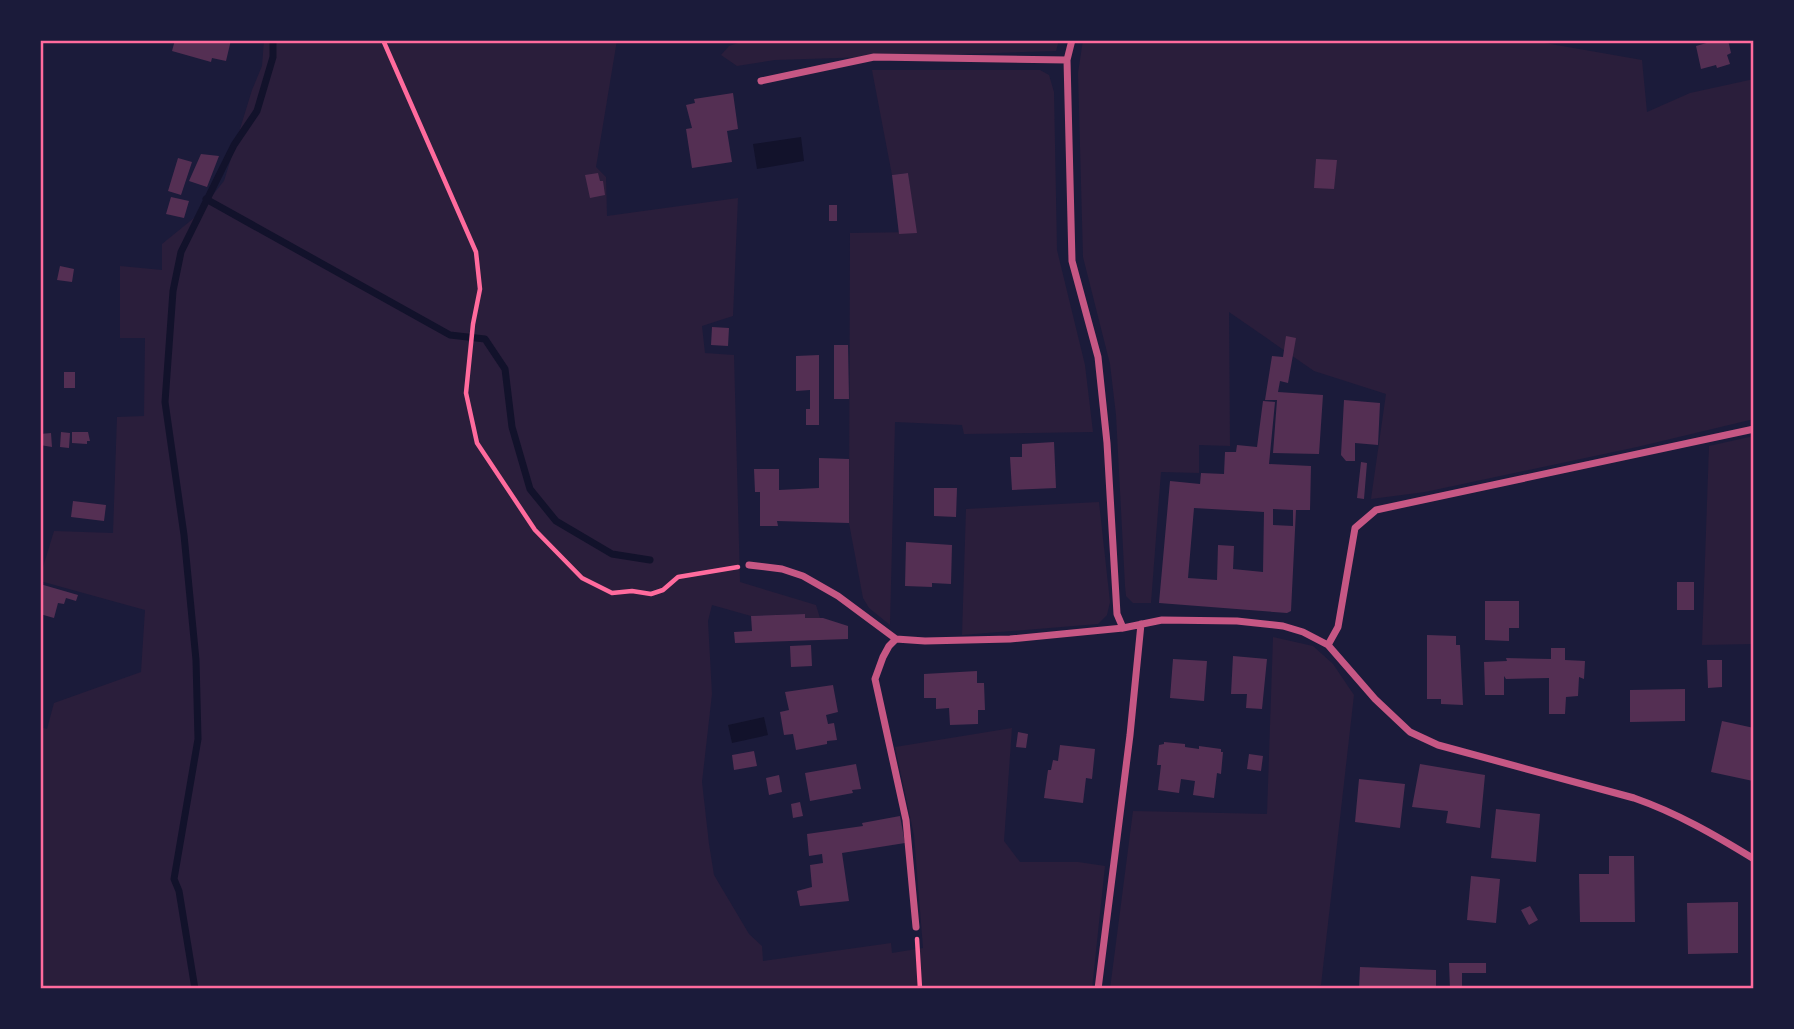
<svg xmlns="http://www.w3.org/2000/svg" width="1794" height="1029" font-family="'Asap Condensed',sans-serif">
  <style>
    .green { fill: #2a1e3b }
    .water { fill: #12122b }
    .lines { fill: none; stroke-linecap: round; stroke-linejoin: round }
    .stream { stroke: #12122b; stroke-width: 7 }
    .building { fill: #542f53; fill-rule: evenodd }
    .path { stroke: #ff6b9d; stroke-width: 4.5 }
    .minor { stroke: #c65784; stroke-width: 7 }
    .neatline { fill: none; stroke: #ff6b9d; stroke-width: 2.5 }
  </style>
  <rect width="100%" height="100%" fill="#1b1b3a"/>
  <!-- green -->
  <path class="green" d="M264,40H617L596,167L606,177L607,216L738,198L733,316L702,326L705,353L734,355L740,582L816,605L820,618H805L804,614L751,616L712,605L708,621L712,694L702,782L709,844L714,875L749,934L762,946L763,961L891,943L892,953L923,948L914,835L895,747L1012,728L1004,841L1020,862H1078L1105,866L1092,989H40V727L47,729L54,703L141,672L145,610L40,581V577L54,531L113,533L117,417L144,416L145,338H120V266L162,270V244L194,218L224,181L252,90L262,66Z
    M747,40H1059L1056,51L775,60L737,66L721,55L729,46Z
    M1083,40H1528L1642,60L1647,112L1690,93L1754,79V419L1637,447L1425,492L1371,499L1386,394L1314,371L1229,312L1230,446L1199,445V473L1161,472L1151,603H1133L1126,596L1125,586L1116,415L1110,364L1083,257L1078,73Z
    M872,70H1040L1049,75L1054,92L1057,250L1085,365L1093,432L964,434L962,425L895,422L890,625L869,608L863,598L849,523L850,233L916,232L908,173L892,175Z
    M1754,436V644L1702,645L1709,446Z
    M1099,502L1110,602L1107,615L1098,624L962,635L966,509Z
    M1273,637L1313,646L1333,664L1354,695L1321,985L1303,989H1110L1133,811L1267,814Z"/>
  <!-- water -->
  <path class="water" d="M801,137L804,161L757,169L753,144Z
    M764,717L768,735L732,743L728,725Z"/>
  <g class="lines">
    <!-- stream -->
    <path class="stream" d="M206,199L450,335L485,339L505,369L512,427L530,489L556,521L612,554L650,560
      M195,989L179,891L174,879L198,739L196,660L184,535L165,402L173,291L181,252L234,145L257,111L273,57V40"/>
  </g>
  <!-- building -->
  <path class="building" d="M175,40H231L226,61L212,58L211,62L172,51Z
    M1717,40H1728L1731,53L1727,55L1730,64L1717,68L1716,65L1701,69L1696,46Z
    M733,93L738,129L727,131L732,162L692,168L686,129L692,128L686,105L695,103L694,99Z
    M201,154L219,156L207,187L189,181Z
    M178,158L192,162L181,195L168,191Z
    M1316,159L1337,160L1334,189L1314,188Z
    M598,173L600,181H603L605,195L590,198L585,175Z
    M908,173L917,233L899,234L892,175Z
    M171,197L189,201L184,218L166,214Z
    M829,205H837V221H829Z
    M60,266L74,269L72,282L57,280Z
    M712,327L729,328L728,346L711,345Z
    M1286,336L1296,338L1288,383L1280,381L1278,392L1323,395L1319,454L1273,453L1277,400H1265L1272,356L1283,357Z
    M834,345H848L849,399H834Z
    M819,355V425H806V409H810V390L796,391V356Z
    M64,372H75V388H64Z
    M1344,400L1380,403L1378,445L1355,443V461H1346L1341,455Z
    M1263,401L1275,402L1269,464L1311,466L1310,510H1296L1291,611L1287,613L1159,603L1170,481L1200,484L1201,473L1224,474L1225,452H1236L1237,445L1257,447ZM1194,508L1264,512L1263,572L1233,569L1234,546L1218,545L1217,580L1188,578ZM1273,509L1293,510V526L1273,525Z
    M61,432L70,433L69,448L60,447Z
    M72,432H88L90,441H87V444L72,443Z
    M51,433L52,447L40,445V434Z
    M1054,442L1056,488L1012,490L1010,457H1022V444Z
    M819,458L849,459V523L777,521L778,526H760V492H755L754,469H779V490L819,488Z
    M1361,462L1367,463L1364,499L1357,498Z
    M934,488H957L956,517L934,516Z
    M73,501L106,505L104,521L71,517Z
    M906,542L952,545L951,584L932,583V587L905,586Z
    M1677,582H1694V610H1677Z
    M40,584L78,595L76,601L66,598L64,604L58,603L54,618L40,614Z
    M1485,601H1519V628H1509V641L1485,640Z
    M805,614V618H823L848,626V639L735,643L734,632L752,631L751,616Z
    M1427,635L1456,636V645H1460L1463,705L1441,704V699H1427Z
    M811,645L812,666L791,667L790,646Z
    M1551,648H1565V660L1585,661L1584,679L1579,677L1578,696L1566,697L1565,714H1549V678L1506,679L1504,676V695H1485L1484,662L1507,661L1506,658L1551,659Z
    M1233,656L1267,659L1262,709L1246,708L1247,694H1231Z
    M1173,659L1207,661L1204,701L1170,698Z
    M1707,660H1722V687L1708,688Z
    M977,671V683H984L985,710H978V724L950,725L949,708L936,709V698H924V674Z
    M833,685L838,712L826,715L828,724L834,723L837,740L827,741V744L796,750L793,734L784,735L780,712L789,710L785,692Z
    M1685,689V721L1630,722V690Z
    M1722,721L1754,728L1753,781L1711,772Z
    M1018,732L1028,734L1026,748L1016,747Z
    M1164,742L1185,744V747L1199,749V746L1221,749V752H1223L1221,774L1217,773L1214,798L1193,795L1195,781L1181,779L1179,793L1158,790L1161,765H1157L1159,745L1164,744Z
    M1060,745L1095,749L1092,779L1086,778L1083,803L1044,798L1048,770H1051L1053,760L1058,761Z
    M754,751L757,766L734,770L732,755Z
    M1249,754L1263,756L1261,771L1247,769Z
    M856,764L861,789L852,790L853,793L810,801L805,773Z
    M1420,764L1485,775L1480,828L1446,823L1448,811L1412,807Z
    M779,775L782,792L769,795L766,778Z
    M1359,779L1405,784L1400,828L1355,822Z
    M800,802L803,816L793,818L791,804Z
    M1496,809L1540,814L1536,862L1491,858Z
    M900,816L905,843L842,853L849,901L800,906L797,891L812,887L810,865L823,863L822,854L809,856L807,834L863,826L862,823Z
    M1609,856H1634L1635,922H1580L1579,874H1609Z
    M1471,876L1500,879L1496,923L1467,920Z
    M1738,902V953L1688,954L1687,903Z
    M1530,906L1538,920L1529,925L1521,910Z
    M1449,963H1486V973H1462V989H1450Z
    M1360,967L1436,970V989H1359Z"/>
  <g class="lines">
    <!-- path -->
    <path class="path" d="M383,40L476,252L480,289L473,324L466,393L477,443L535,530L582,578L612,593L632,591L651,594L663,590L678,577L738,567
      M917,939L920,989"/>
    <!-- minor -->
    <path class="minor" d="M1072,40L1067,60L1072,261L1098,357L1107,443L1117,614L1123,628
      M761,81L874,57L1067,60
      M749,565L782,569L803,576L838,596L896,639L925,641L1010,639L1123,628L1162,620L1237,621L1283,626L1303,632L1328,645L1375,699L1410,732L1438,745L1634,798C1677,813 1715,835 1754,859
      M896,639L889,646L883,657L875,679L906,820L916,927
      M1328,645L1338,627L1355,528L1376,510L1754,429
      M1098,989L1130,735L1141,624"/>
  </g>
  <!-- border -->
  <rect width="1794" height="1029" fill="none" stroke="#1b1b3a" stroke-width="84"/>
  <rect x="42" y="42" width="1710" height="945" class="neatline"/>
</svg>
